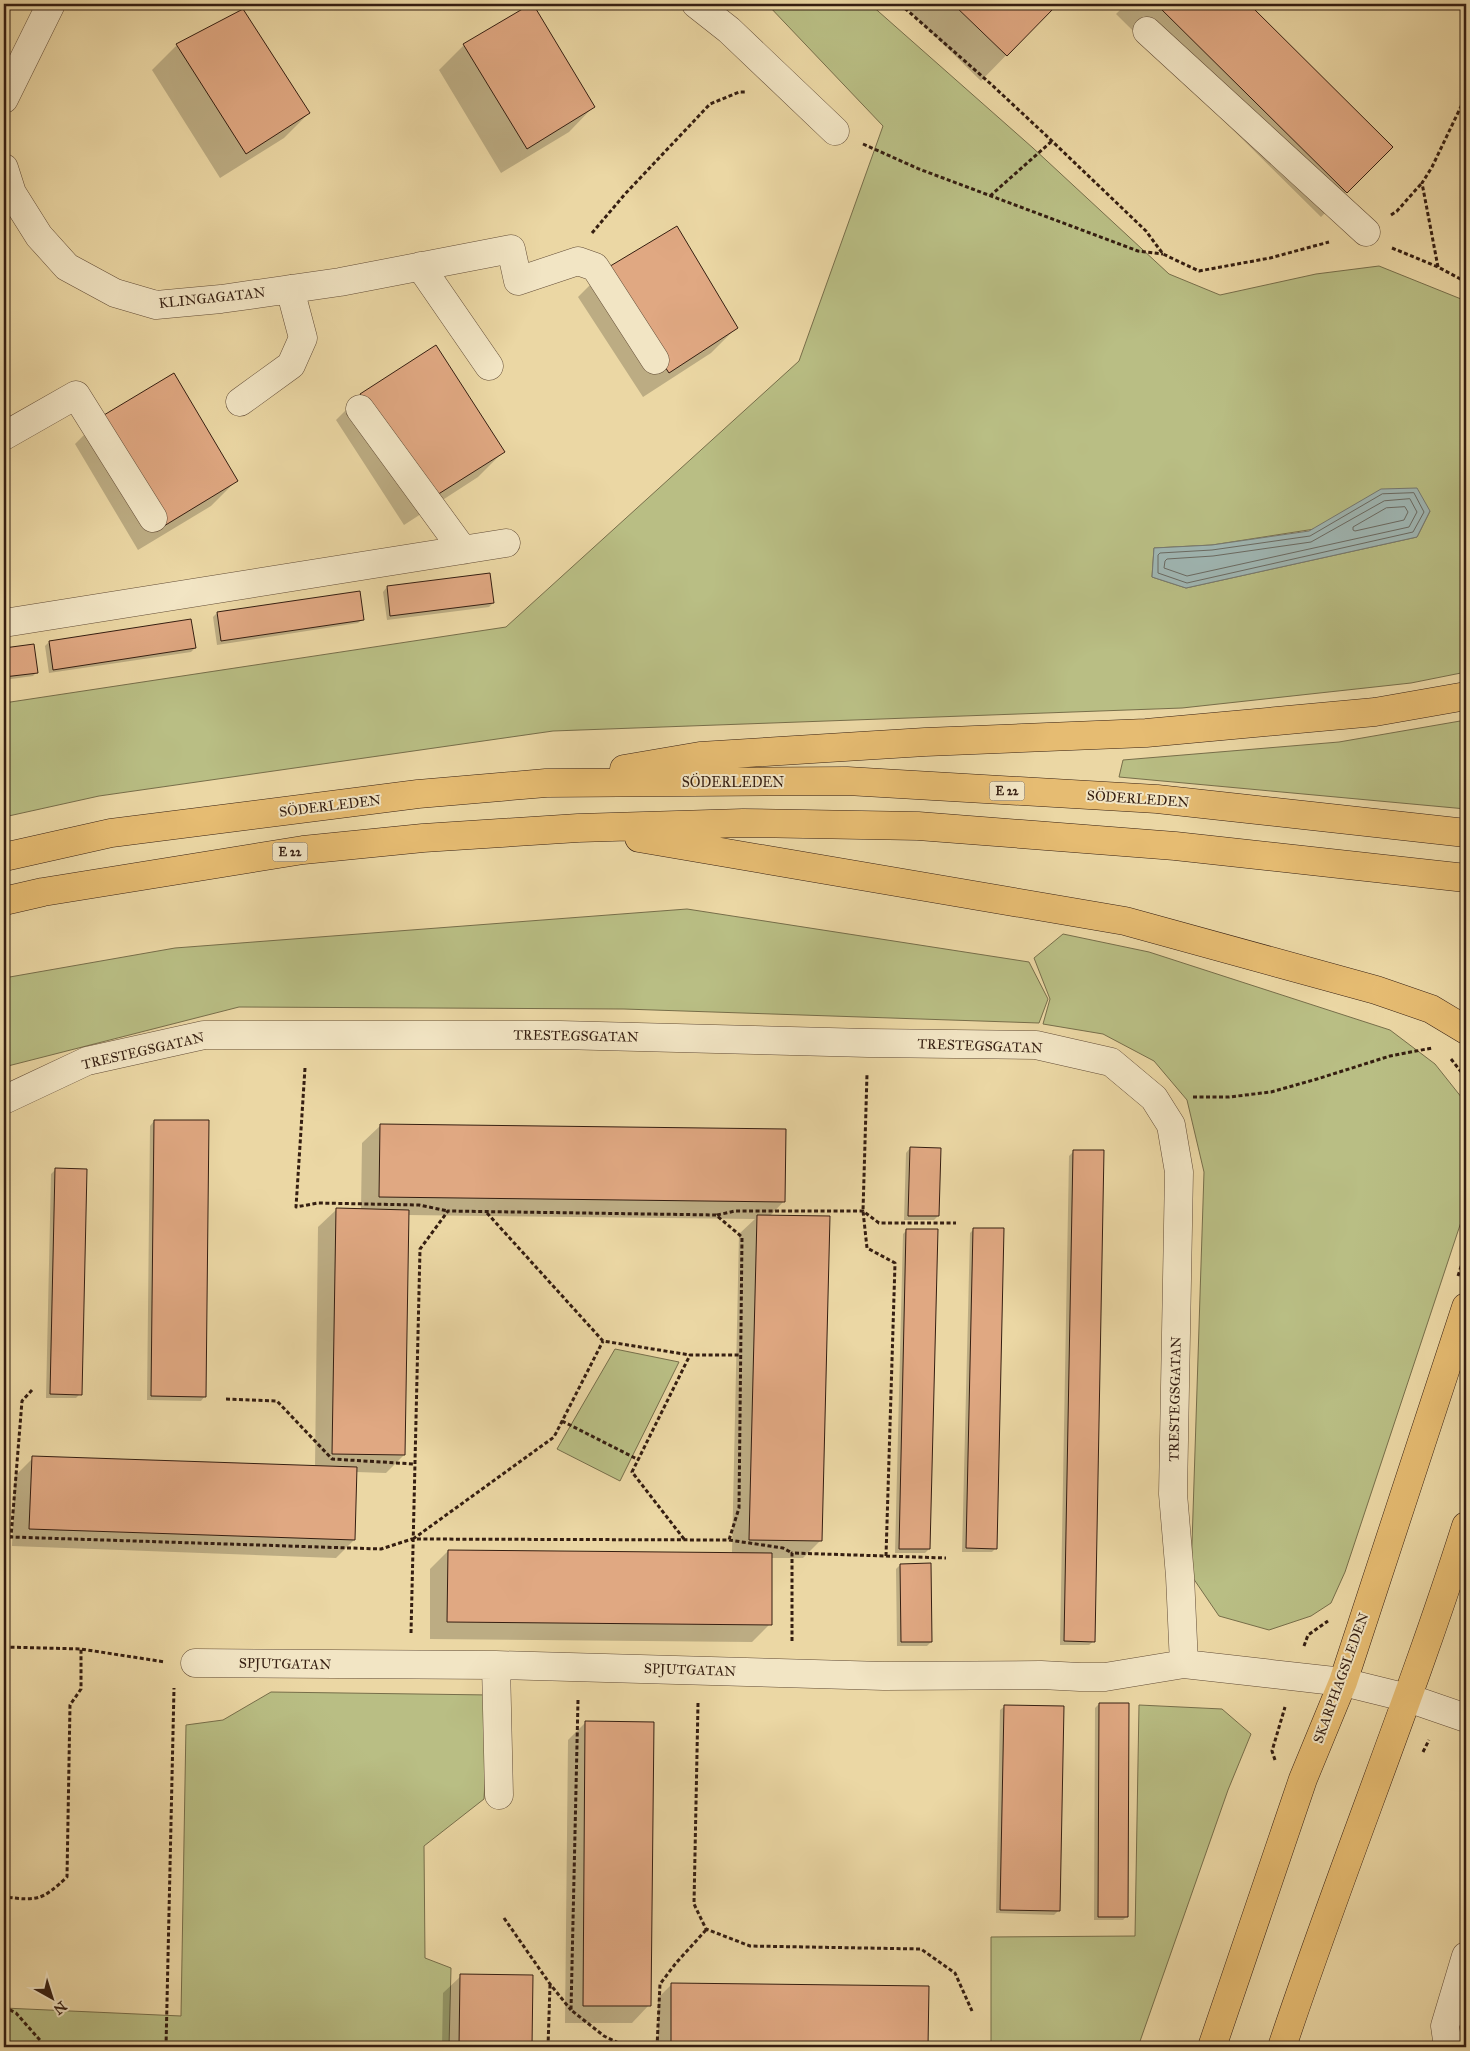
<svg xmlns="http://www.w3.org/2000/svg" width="1470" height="2051" font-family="'IM FELL Great Primer',serif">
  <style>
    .green { fill: #b9be84; stroke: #776e4a; fill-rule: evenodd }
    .water { fill: #9fb6b3; stroke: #757972 }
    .shadow { fill: #0003 }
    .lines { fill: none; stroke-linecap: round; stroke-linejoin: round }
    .shore { stroke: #6a6a62; stroke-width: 1 }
    .building { fill: #e0a882; stroke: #351e11 }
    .minor-casing { stroke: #624c36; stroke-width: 29 }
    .major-casing { stroke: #351e11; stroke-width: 29 }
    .highway-casing { stroke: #351e11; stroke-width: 29 }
    .path { stroke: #351e11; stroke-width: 3; stroke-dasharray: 4 2.5; stroke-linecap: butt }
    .minor { stroke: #f2e5c4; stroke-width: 28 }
    .major { stroke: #e6bc72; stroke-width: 28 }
    .highway { stroke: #e6bc72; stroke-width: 28 }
    .labels { text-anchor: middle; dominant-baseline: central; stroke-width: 4; stroke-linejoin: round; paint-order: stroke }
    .shield { fill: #f2e5c4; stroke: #6e5a47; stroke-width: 1 }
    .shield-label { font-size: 12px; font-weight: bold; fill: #351e11 }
    .street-label { font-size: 14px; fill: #351e11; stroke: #f2e5c4 }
  </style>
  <rect width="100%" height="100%" fill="#ebd7a4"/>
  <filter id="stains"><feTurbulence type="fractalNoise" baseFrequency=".004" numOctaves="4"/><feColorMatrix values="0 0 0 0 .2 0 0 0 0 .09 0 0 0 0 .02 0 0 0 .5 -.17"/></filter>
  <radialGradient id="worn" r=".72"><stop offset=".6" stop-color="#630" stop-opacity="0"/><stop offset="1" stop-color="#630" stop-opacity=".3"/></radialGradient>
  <!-- green -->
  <path class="green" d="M767,4H870L1033,148L1169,274L1220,295L1316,274L1379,266L1466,301V672L1411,683L1182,708L553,731L99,796L4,817V703L506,627L799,361L883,126ZM1430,511L1417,537L1186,588L1152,577L1154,548L1212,545Z
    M1466,720V809L1119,777L1123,760L1339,742Z
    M687,909L1029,962L1048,999L1039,1023L624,1009L239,1007L4,1067V978L175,948Z
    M1063,934L1149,952L1390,1030L1435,1064L1466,1103V1207L1345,1572L1331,1603L1311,1616L1269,1630L1219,1616L1191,1575L1204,1172L1187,1100L1154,1061L1103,1034L1043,1024L1050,999L1034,958Z
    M615,1349L679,1362L620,1481L557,1449Z
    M271,1692L490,1695L484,1799L424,1846L425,1958L451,1968L449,2047H4V2008L181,2016L186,1725L223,1720Z
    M1139,1705L1222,1709L1251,1734L1228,1790L1138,2047H991V1937L1135,1936Z"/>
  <!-- water -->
  <path class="water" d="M1417,488L1430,511L1417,537L1186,588L1152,577L1154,548L1212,545L1309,531L1381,489Z"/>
  <!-- shadow -->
  <path class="shadow" d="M902,4H1048L1052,8L981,81Z
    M1126,4H1247L1391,147L1321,217L1116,14Z
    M177,45L309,113L284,138L220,178L152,70Z
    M464,45L594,106L569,132L501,173L439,70Z
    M603,272L736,328L711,353L643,397L578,297Z
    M361,395L503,452L478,477L404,525L336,420Z
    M100,419L236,481L211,506L138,550L75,444Z
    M489,575L493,603L489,607L387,620L383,592L387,587Z
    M217,613L363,619L358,623L217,645L213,617Z
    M49,642L195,648L191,652L49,673L45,646Z
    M33,646L37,672L33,676L4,680V649Z
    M154,1121L205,1396L201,1401L147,1400L150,1126Z
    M380,1126L784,1201L769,1217L821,1540L803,1558H771L770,1624L752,1642L430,1639V1569L448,1551L732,1553L739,1234L755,1219L408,1215L404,1455L386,1473L356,1472L354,1540L336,1558L12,1546L15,1476L33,1458L315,1467L318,1227L336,1210H361L362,1143Z
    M910,1148L938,1216L934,1220H904L906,1153Z
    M1074,1151L1094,1641L1089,1645H1060L1069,1156Z
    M56,1169L80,1394L76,1398H46L51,1174Z
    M974,1229L996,1548L992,1552H962L970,1233Z
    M907,1230L929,1549L925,1553H895L903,1234Z
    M900,1565L931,1642L927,1646H897L896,1569Z
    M1099,1704L1127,1916L1123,1920H1094L1095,1708Z
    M1005,1706L1059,1910L1054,1915L996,1913L1000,1710Z
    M586,1722L649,2005L632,2023H565L568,1740Z
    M461,1976L531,1977L530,2047H442L443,1993Z
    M672,1984L928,1987L927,2047H658V1998Z"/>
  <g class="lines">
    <!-- shore -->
    <path class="shore" d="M1414,493L1424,512L1413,532L1187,583L1158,573V555L1160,553L1212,550L1310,536L1382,494Z
      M1410,499L1417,512L1409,527L1187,576L1164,568L1165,561L1167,559L1213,556L1311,542L1384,501Z
      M1405,507L1408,512L1404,520L1355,531L1353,530V527L1386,508Z"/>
  </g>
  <!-- building -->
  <path class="building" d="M531,4H533L595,107L527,149L463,44Z
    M953,4H1050L1054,8L1007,56Z
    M1156,4H1249L1393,147L1347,193Z
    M243,9L310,113L246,154L176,44Z
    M677,226L738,328L669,373L602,271Z
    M436,345L505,452L429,500L360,394Z
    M174,373L238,481L164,526L99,418Z
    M490,573L494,603L390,616L387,586Z
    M360,591L364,620L221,641L217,612Z
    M191,619L196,648L53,670L49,641Z
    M34,644L38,673L4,677V648Z
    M154,1120H209L206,1397L151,1396Z
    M380,1124L786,1129L785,1202L379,1197Z
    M910,1147L941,1148L939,1216H908Z
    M1073,1150H1104L1095,1642L1064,1641Z
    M55,1168L87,1169L82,1395L50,1394Z
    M336,1208L409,1210L405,1455L332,1454Z
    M757,1215L830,1216L822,1541L749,1540Z
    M973,1228H1004L997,1549L966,1548Z
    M906,1229H938L930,1549H899Z
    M32,1456L357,1467L355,1540L29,1529Z
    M448,1550L772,1553V1625L447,1622Z
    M931,1563L932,1642H901L900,1564Z
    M1099,1703H1129L1128,1917H1098Z
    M1004,1705L1064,1706L1060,1911L1000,1910Z
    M585,1721L654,1722L651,2006H583Z
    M460,1974L533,1975L532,2047H459Z
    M671,1983L929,1986L928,2047L671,2046Z"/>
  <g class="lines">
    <!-- minor casing -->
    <g class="minor-casing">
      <path id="minor" d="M696,4L729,30L835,131
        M1147,31L1366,232
        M4,99L51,4
        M4,168L12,193L39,236L67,267L115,293L156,305L221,299L340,282L511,249L518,281L578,261L595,267L655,360
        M420,266L489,366
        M240,402L291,365L303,338L290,289
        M360,409L463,550
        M4,436L76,395L153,518
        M4,623L506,543
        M4,1100L87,1061L204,1035H560L868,1043L1036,1045L1111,1062L1154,1098L1171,1125L1179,1172L1173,1494L1180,1576L1184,1664L1343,1682L1408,1698L1466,1718
        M195,1663L496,1665L884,1676L1041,1675L1080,1677H1105L1184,1664
        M496,1665L499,1795
        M1448,2047L1445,2026L1466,1956"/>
    </g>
    <!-- major casing -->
    <g class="major-casing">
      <path id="major" d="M1212,2047L1303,1779L1343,1682L1466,1307
        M1282,2047C1340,1872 1410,1702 1466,1526"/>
    </g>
    <!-- highway casing -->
    <g class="highway-casing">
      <path id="highway" d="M624,769L700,756L925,742L1146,733L1375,712L1466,696
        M639,838L1125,921L1376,990L1431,1009L1466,1030
        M4,857L111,833L418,794L546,783L847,781L1157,799L1466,833
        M4,901L43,892L303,850L423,838L578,828L743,823L918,826L1175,846L1466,878"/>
    </g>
    <!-- path -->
    <path class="path" d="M900,4L992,85L1052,141L1146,231L1163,254L1199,271L1270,258L1329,242
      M863,144L919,169L1138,251L1163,254
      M990,196L1052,141
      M1391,215L1397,211L1421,184
      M592,233L625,194L710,104L739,92H747
      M1392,248L1438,267L1466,282
      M1438,267L1422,183L1432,167L1466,96
      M1451,1059L1466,1078
      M305,1068L296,1207L318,1203L419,1205L448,1211
      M1193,1097H1229L1271,1092L1317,1079L1390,1056L1432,1048
      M487,1213L603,1341L690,1355
      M717,1215L735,1211H863L879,1223H956
      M1458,1276L1466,1251
      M32,1390L22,1401L11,1537L381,1549L412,1539L729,1540L783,1548L792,1553
      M226,1399L277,1401L332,1459L414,1464
      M562,1421L639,1460
      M413,1539L554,1437L603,1341
      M684,1539L632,1472L690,1355H741
      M4,1541L11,1537
      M886,1556L946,1558
      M411,1633L420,1249L448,1211L716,1215L742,1237L739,1508L729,1540
      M792,1641V1553L886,1556L895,1263L867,1248L863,1211L867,1074
      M1304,1646L1308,1635L1328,1621
      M4,1647L81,1649L165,1662
      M578,1700L571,2010L604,2036L627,2047
      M698,1703L694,1904L706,1929L750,1946L921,1949L955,1973L972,2011
      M1423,1752L1429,1740
      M1275,1760L1272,1751L1285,1707
      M4,1900L5,1897C39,1901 42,1900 67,1877L70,1705L81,1689V1649
      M504,1918L550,1984L571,2010
      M4,2007L16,2013L46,2047
      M166,2047L174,1688
      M548,2047L550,1985
      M657,2047L660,1984L676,1963L706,1930"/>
    <!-- minor -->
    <use href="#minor" class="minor"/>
    <!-- major -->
    <use href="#major" class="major"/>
    <!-- highway -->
    <use href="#highway" class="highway"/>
  </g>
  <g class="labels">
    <!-- shield labels -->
    <g class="shield">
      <rect x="989.5" y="781.5" width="35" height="19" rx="4"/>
      <rect x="272.5" y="842.5" width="35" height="19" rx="4"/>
    </g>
    <g class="shield-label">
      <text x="1007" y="791">E 22</text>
      <text x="290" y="852">E 22</text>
    </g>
    <!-- street labels -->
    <g class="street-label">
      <text transform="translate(212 298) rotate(-6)">KLINGAGATAN</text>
      <text x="733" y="782">SÖDERLEDEN</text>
      <text transform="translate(1138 799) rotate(4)">SÖDERLEDEN</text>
      <text transform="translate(330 806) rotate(-7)">SÖDERLEDEN</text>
      <text transform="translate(576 1036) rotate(1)">TRESTEGSGATAN</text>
      <text transform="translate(980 1046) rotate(2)">TRESTEGSGATAN</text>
      <text transform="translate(143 1051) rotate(-13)">TRESTEGSGATAN</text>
      <text transform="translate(1175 1399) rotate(-89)">TRESTEGSGATAN</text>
      <text transform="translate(285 1664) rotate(1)">SPJUTGATAN</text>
      <text transform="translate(690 1670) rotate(2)">SPJUTGATAN</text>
      <text transform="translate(1341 1678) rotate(-70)">SKARPHAGSLEDEN</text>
    </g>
  </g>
  <!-- margin -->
  <rect width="1470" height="2051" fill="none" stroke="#ebd7a4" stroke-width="20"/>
  <rect x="5" y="5" width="1460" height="2041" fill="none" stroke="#351e11" stroke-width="2.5"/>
  <rect x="10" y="10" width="1450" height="2031" fill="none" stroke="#351e11"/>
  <!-- north arrow -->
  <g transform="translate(52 1998) rotate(141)" stroke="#f2e5c4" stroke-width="4" paint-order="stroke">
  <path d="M0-4L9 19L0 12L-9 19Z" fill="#351e11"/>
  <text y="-8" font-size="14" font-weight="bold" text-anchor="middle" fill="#351e11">N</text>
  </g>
  <rect width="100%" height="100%" filter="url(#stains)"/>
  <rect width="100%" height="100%" fill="url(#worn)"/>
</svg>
